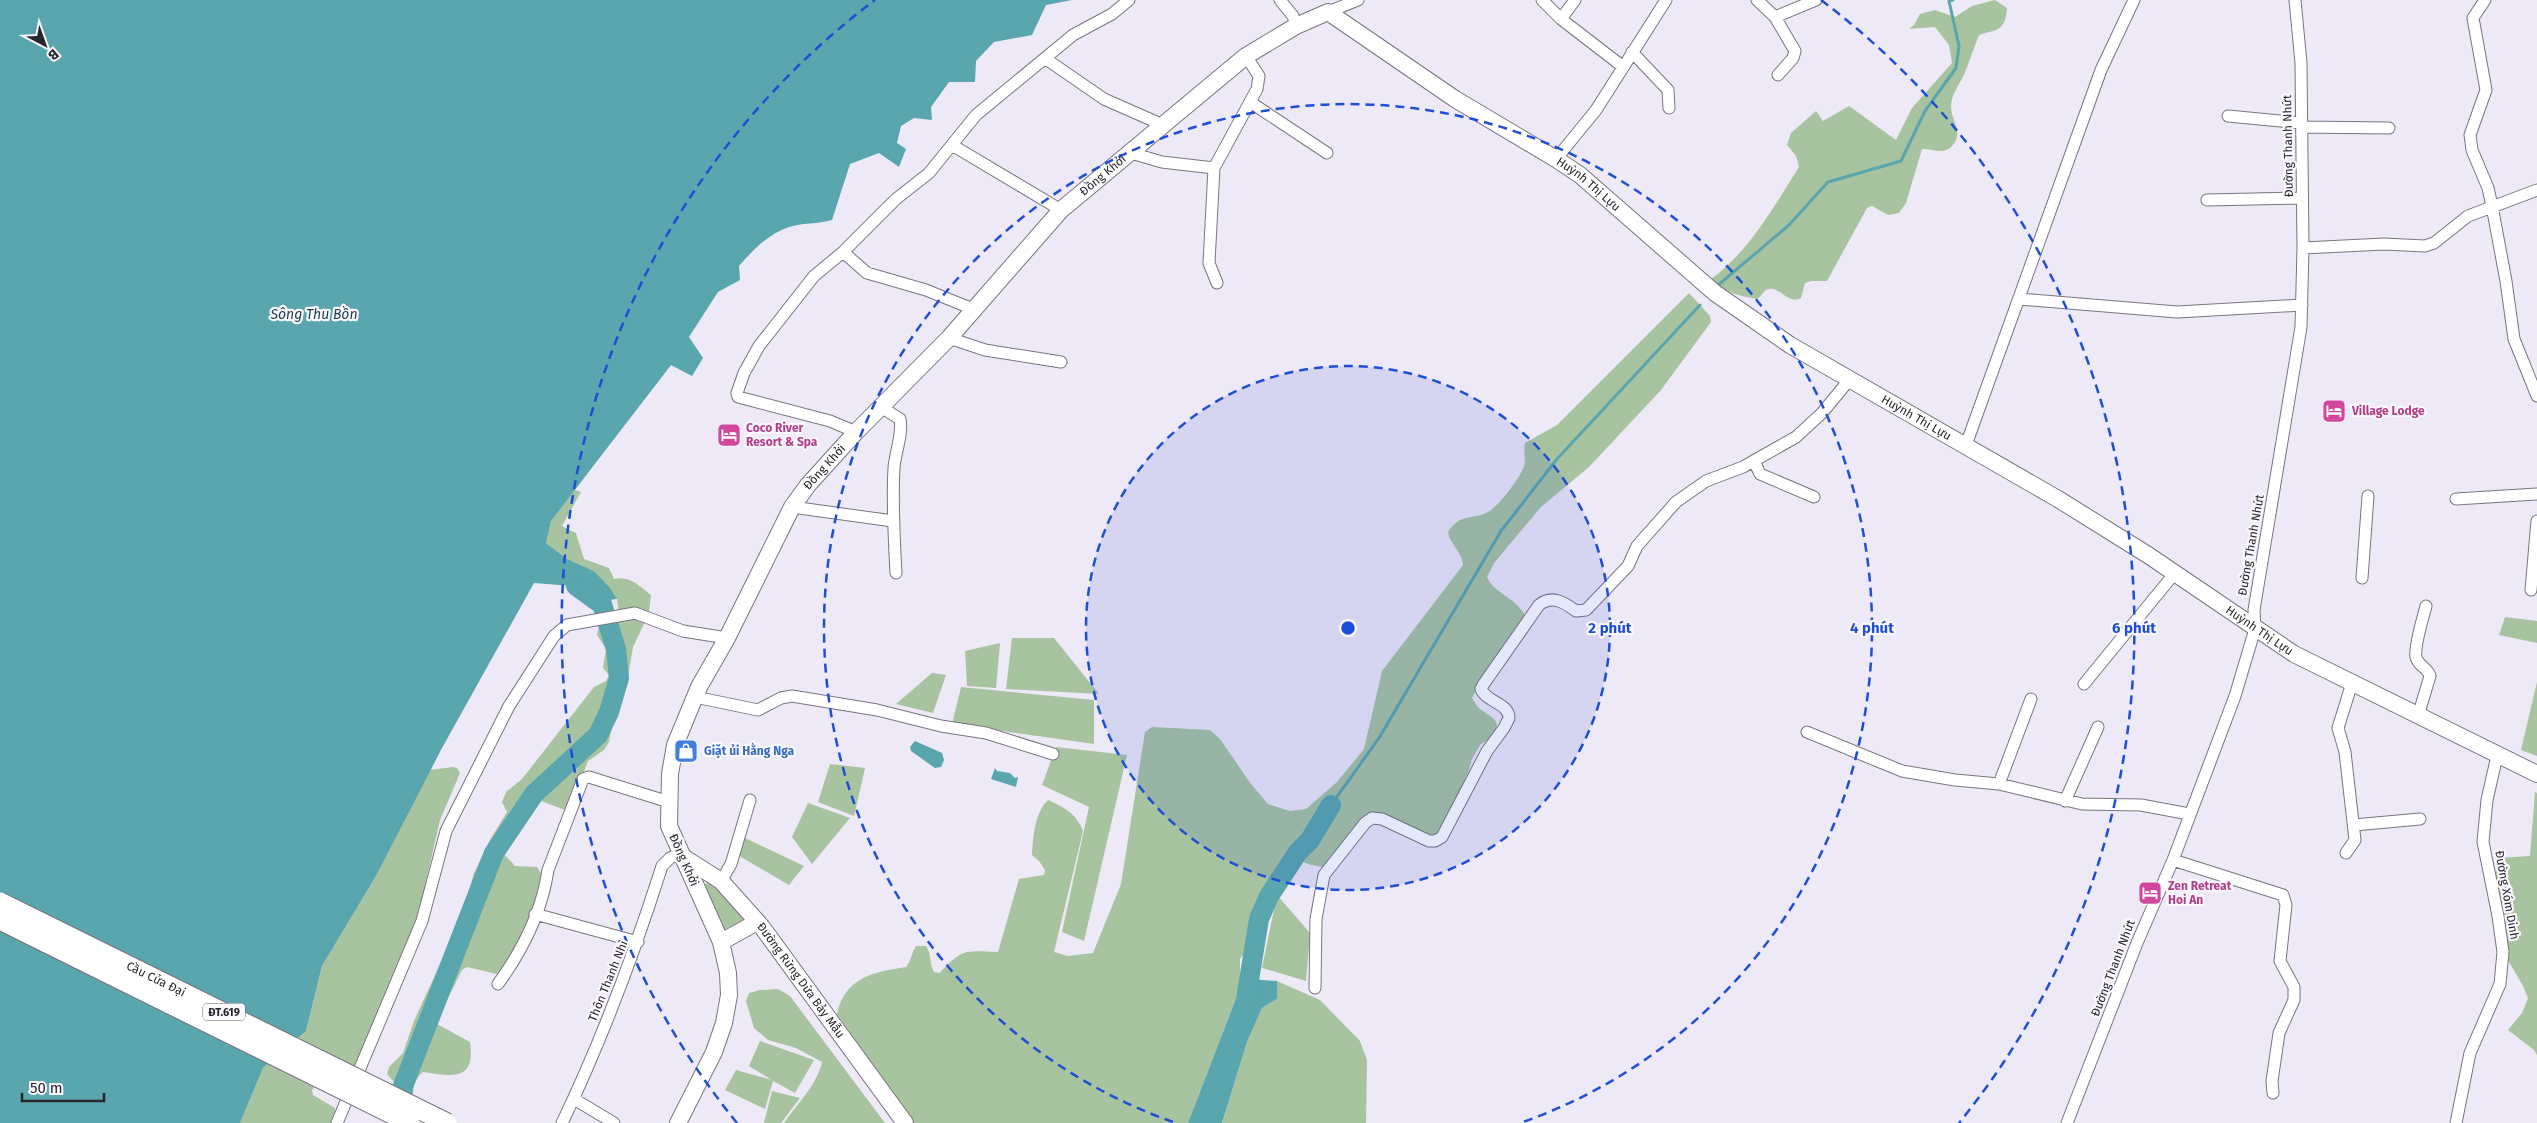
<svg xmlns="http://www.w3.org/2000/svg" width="2537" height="1123" font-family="'Fira Sans',sans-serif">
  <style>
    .green { fill: #a8c39f }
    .water { fill: #59a6ae }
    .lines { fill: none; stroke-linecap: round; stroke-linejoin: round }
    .stream { stroke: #59a6ae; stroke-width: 3 }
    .river { stroke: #59a6ae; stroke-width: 20 }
    .street-casing { stroke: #79747f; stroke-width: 13 }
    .secondary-casing { stroke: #79747f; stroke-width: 18 }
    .street { stroke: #fff; stroke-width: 11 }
    .secondary { stroke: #fff; stroke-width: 16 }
    .primary-bridge-casing { stroke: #79747f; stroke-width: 21; stroke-linecap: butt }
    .primary-bridge { stroke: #fff; stroke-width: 19 }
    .ring { fill: none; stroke: #1d4ed8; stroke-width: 2.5; stroke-dasharray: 9 6 }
    .labels { text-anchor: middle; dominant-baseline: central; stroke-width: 4.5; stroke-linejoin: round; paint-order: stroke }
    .shield { fill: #faf7ff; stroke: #67656b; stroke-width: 1 }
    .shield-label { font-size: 11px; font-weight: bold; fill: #28262b }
    .street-label { font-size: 12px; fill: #28262b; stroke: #faf7ff }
    .hotel-label { font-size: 12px; font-weight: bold; fill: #b23c85; stroke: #faf7ff; text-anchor: start }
    .shop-label { font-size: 12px; font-weight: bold; fill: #366cbe; stroke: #faf7ff; text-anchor: start }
    .water-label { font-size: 14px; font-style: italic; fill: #193e43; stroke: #faf7ff }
    .centre { fill: #1d4ed8; stroke: #faf7ff; stroke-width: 2.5 }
    .ring-label { font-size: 15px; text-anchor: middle; font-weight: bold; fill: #1d4ed8; stroke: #faf7ff; stroke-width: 4.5; stroke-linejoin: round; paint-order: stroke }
  </style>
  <rect width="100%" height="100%" fill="#eee9f6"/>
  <!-- green -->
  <path class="green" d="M1995,0L2007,8C2005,32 1997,29 1979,35C1974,48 1969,62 1964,75C1959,85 1951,95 1951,107C1951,120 1965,134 1951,147C1943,155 1932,148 1922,149L1906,203L1899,213L1888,215L1872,206L1867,208L1827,281H1811L1805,283L1801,298C1788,306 1778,283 1766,290C1763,292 1762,296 1757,299C1736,295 1728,294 1711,279C1749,252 1774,206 1799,167L1796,156L1787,145L1791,133L1816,111L1823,121L1849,106L1896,140L1912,108L1952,63L1949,45L1935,27L1909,29L1914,25L1920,14L1935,10L1955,17L1972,6Z
    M1689,293L1710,316L1711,322L1661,390L1589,467L1541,507L1494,563L1487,577C1494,594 1515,596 1526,617L1477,688L1472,698C1475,702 1478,709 1483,711C1494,719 1499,719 1496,734L1480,745L1472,759L1468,773L1438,838L1374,819L1329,868L1311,865L1289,857C1270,884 1243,916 1246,951L1240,959V988L1188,1123H914L837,1014C845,977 874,972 906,967C912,960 911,953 916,946H926C932,955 929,963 934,972L940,973C962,948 966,951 998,952L1019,879L1044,875L1045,870L1039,861L1032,855C1033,837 1035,812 1048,800C1064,807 1077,814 1083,831L1054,952L1068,956L1093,953L1121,884L1145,732L1152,727L1210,730L1220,739L1251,784L1268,804L1290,811L1306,809L1337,782L1364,749L1382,671L1463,565C1462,551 1450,545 1448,532C1461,512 1471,521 1488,512C1498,507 1521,477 1524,466C1526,460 1523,451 1525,443L1557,425Z
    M575,490L581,492L562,526L576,533L584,559L609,568L614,579C629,575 640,586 651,595L649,613L633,647L628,676L616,705L609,742L604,750L588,761L570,808L565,810L533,798L519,818L504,854L515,866L537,867C539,870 542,875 543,878C546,895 511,955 502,971L497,974L467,967L462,970L440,1014L437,1024L470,1042C476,1083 450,1076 423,1072C410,1082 413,1099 413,1115L391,1097L394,1082L387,1074L389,1067L403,1053L414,1021L461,918L474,873L491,838L507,812L502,802L506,792L522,779L594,687L606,681L609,675L603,668L606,649L597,635L599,626L620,619L617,599L594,571L567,559L546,543L551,520Z
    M2505,617L2537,621V643L2499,635Z
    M1012,638H1054L1099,694L1006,689Z
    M1000,643L996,688L967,686L965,651Z
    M932,673L946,675L933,713L896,704Z
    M2537,682V756L2521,750Z
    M961,687L1094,700V744L952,724Z
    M1056,747L1127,755L1084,941L1062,932L1089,807L1042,785Z
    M830,764L865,768L854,816L818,802Z
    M453,767L457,768L460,773L440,820L419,912L351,1086L316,1085L312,1090L313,1095L335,1108L334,1123H240L263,1068L306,1031L322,966L376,876L430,770Z
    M2535,792L2537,793V1055L2534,1050L2508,1030L2522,1013L2528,998L2523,986L2508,960L2499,900L2492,876L2497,870L2498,858L2530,856Z
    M808,803L850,818L812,864L792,837Z
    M743,837L804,866L789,885L736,854Z
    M712,880L747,919L723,930L704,885Z
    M1277,895L1310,933L1306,981L1262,968Z
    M1277,981L1320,1000L1360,1041L1367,1060L1366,1123H1222L1247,1042L1262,1008L1277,999Z
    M778,989L790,996L885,1123H784C797,1104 817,1085 822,1062L796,1048L768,1040L754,1028L746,1001L749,993L760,990Z
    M760,1041L814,1060L795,1093L773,1081L765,1109L725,1090L736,1070L772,1080L749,1066Z
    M772,1091L800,1098L781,1123H764Z"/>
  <!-- water -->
  <path class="water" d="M0,0H1072L1046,5L1032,35L994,42L976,61L975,82H949L931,107L932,120L914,118L901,126L897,143L906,149L899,167L879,153L850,164L832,220C818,224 801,223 789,227C768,234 752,251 739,266L740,280L718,292L689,337L703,358L692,376L671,365L551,521L546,543L567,559L594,571L610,588L617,599L587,603L572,586L534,583L442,748L376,876L322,966L306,1031L263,1068L240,1123H0Z
    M915,741L942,753L944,760L941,767L935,768L911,751L910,747Z
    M995,768L997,771L1010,773L1015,778L1018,777L1016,787L991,779Z
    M1250,979L1277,981V999L1262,1008L1247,1042L1222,1123H1188L1240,988Z"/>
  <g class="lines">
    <!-- stream -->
    <path class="stream" d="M1717,286L1789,225L1828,182L1901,161L1925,111L1956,68L1959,46L1949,1L1953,0
      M1331,805L1379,738L1501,531L1557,459L1700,305"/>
    <!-- river -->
    <path class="river" d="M1245,1005L1259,919L1269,896L1298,852L1310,840L1331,805
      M400,1118L403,1086L494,853L534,794L598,735L609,712L619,678L616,649L601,601V604L576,586"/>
    <!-- street casing -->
    <g class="street-casing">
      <path id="street" d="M1280,0L1293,16L1296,26
        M1542,0L1561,19L1622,66
        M1757,0L1775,17L1795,51L1793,58L1778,75
        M2485,0L2473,18L2486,90L2470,135L2472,150L2488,188L2492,206L2506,281L2514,339L2537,396
        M1328,12L1358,0
        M1775,17L1816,0
        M1561,19L1575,0
        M1632,52L1668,90L1669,108
        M1046,59L1104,99L1163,125
        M1250,102L1327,153
        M2228,116L2301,123
        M2301,127L2389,128
        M952,145L1061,210
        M1131,153L1162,162L1214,168
        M1556,159L1596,110L1666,0
        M2207,200L2302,198
        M2303,248L2384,244L2425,246L2434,243L2468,216L2537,190
        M843,252L867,273L926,290L973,309
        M1217,283L1209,263L1214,168L1257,89L1259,76L1246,56
        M2019,299L2177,312L2302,305
        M949,338L985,350L1061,362
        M881,407L900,419C903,434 895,453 894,468C892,503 894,538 896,573
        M856,432L830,421L738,397L737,393L744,373L759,346L814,276L843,252L896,199L929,173L976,115L1073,35L1112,14L1129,0
        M1966,445L2101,70L2134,0
        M1754,461L1760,474L1814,497
        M2456,499L2537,494
        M792,507L893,521
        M2362,578L2368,496
        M2531,590L2537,521
        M2084,684L2174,574
        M695,697L758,710L781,698L792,696L877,710L941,726L986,733L1053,754
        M2418,716L2430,676C2428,668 2418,666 2416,657C2414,646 2423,618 2426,606
        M1807,732L1902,771L1955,780L1999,784L2082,804L2141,805L2189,814
        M1999,784L2031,699
        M2065,801L2098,727
        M2354,825L2420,819
        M2346,853L2355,840L2345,752L2338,728L2352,683
        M2173,860L2283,895L2286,905L2280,961L2294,987V1000L2279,1033L2272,1081L2273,1093
        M721,881L731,864L750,800
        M535,914L638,942
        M498,984C522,951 542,911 548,870L583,779L589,777L669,802
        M1315,988L1316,919L1324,875L1365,823L1372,818L1382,819L1429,841H1435L1442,837L1487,751L1504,728L1509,718C1509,703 1486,702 1481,689L1483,685L1539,605C1552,594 1565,603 1576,611L1586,610L1628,566L1637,546L1676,502L1706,481L1743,467L1796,437L1822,413L1850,379
        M574,1099L614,1123
        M337,1123L422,921L446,831L509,706L554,636L567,625L635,613L683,631L727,638
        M562,1123C602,1040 634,954 662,866L670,858L680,854
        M2067,1123L2137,943L2173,860L2235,696L2255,629L2254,610L2301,327L2303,248L2301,63L2295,0
        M2456,1123L2470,1053L2500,984L2503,952L2498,916L2483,842L2487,800L2497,756"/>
    </g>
    <!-- secondary casing -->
    <g class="secondary-casing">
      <g id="secondary">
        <path id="s1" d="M680,855L721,881L762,927L905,1123"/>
        <path d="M721,942L757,922"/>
        <path id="s2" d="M678,1123L714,1052L724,1023L729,995L728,973L721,942L669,826L670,774L675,745L699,687L727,638L792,507L808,485L856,432L949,338L1061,210L1246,56L1296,26L1328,12L1455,99L1556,159L1580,175L1715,293L1790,345L2058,499L2148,555L2294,654L2537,774"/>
      </g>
    </g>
    <!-- street -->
    <use href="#street" class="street"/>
    <!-- secondary -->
    <use href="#secondary" class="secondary"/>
    <!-- primary-bridge casing -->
    <g class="primary-bridge-casing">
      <g id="primary-bridge">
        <path id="s3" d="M0,902L447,1123"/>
        <path d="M0,920L410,1123"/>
      </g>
    </g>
    <!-- primary-bridge -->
    <use href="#primary-bridge" class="primary-bridge"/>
  </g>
  <!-- distance rings -->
  <circle cx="1348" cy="628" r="262" fill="#1d4ed8" fill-opacity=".12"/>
  <g class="ring">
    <circle cx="1348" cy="628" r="262"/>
    <path d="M1173 1122A524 524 0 1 1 1523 1122"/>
    <path d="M737 1123A786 786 0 0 1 875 0M1821 0A786 786 0 0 1 1959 1123"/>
  </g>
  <!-- icons -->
  <defs>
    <g id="hotel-square" transform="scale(1.25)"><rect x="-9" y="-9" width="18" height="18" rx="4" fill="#d1479c" stroke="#faf7ff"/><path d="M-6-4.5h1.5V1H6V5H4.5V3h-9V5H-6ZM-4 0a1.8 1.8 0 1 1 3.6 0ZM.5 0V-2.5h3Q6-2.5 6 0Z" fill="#fff"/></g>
    <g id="shop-square" transform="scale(1.25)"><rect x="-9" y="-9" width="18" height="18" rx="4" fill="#3f7fe0" stroke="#faf7ff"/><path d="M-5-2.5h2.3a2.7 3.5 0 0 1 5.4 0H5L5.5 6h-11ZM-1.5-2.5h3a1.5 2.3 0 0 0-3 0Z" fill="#fff"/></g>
  </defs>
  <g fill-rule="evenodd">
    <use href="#hotel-square" x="2334" y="411"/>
    <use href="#hotel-square" x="729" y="435"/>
    <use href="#shop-square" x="686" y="751"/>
    <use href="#hotel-square" x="2150" y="893"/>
  </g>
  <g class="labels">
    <!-- shield labels -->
    <rect class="shield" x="203" y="1003.5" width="42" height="17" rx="4"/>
    <g class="shield-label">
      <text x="224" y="1012">ĐT.619</text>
    </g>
    <!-- street labels -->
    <g class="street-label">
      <text transform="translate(2288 146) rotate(-91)">Đường Thanh Nhứt</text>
      <text stroke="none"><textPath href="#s2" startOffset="1122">Đồng Khởi</textPath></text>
      <text stroke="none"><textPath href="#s2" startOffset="1714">Huỳnh Thị Lựu</textPath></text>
      <text stroke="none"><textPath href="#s2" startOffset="2118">Huỳnh Thị Lựu</textPath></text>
      <text stroke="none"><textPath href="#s2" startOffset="718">Đồng Khởi</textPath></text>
      <text transform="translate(2251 545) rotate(-80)">Đường Thanh Nhứt</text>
      <text stroke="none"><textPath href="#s2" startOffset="2522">Huỳnh Thị Lựu</textPath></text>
      <text transform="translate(684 860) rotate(66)">Đồng Khởi</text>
      <text transform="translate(2507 895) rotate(80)">Đường Xóm Dinh</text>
      <text transform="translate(2113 968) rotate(-69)">Đường Thanh Nhứt</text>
      <text stroke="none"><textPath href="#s3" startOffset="174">Cầu Cửa Đại</textPath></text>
      <text transform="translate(608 981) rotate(-68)">Thôn Thanh Nhì</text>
      <text stroke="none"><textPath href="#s1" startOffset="176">Đường Rừng Dừa Bảy Mẫu</textPath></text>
    </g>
    <!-- hotel labels -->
    <g class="hotel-label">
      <text x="2352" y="411">Village Lodge</text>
      <text x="746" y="428">Coco River<tspan x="746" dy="14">Resort &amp; Spa</tspan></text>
      <text x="2168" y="886">Zen Retreat<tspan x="2168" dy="14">Hoi An</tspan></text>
    </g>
    <!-- shop labels -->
    <g class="shop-label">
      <text x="704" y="751">Giặt ủi Hằng Nga</text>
    </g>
    <!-- water labels -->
    <g class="water-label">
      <text x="314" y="314">Sông Thu Bồn</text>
    </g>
  </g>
  <circle cx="1348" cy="628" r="8" class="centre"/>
  <g class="ring-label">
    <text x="1610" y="633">2 phút</text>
    <text x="1872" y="633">4 phút</text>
    <text x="2134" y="633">6 phút</text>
  </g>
  <!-- north arrow -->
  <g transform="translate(45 45) rotate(139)" stroke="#faf7ff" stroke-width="4" paint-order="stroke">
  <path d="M0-4L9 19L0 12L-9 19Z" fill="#28262b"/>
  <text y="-8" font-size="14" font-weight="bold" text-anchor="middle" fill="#28262b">B</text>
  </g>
  <!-- scale -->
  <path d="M22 1093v8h82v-8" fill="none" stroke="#28262b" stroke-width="2.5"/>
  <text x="30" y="1093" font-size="15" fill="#28262b" stroke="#faf7ff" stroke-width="4" paint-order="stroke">50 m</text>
</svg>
